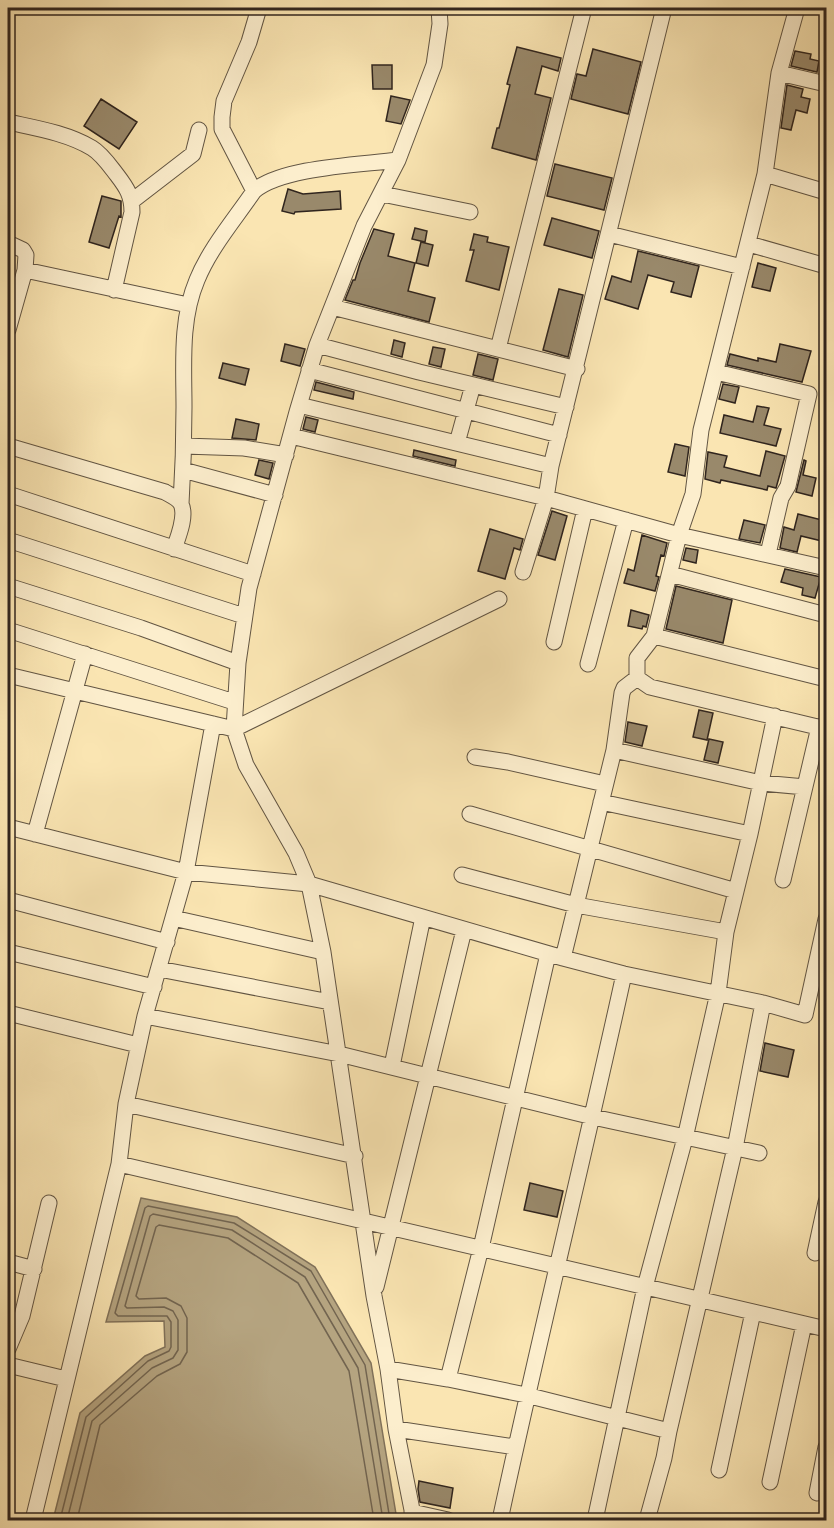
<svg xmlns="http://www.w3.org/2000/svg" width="834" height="1528" font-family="'Libre Caslon Text',serif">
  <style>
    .water { fill: #b5a480; stroke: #807159; stroke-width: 1.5 }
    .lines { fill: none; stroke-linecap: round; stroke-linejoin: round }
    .shore { stroke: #72644f; stroke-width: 1.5 }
    .building { fill: #99896b; stroke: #30251e; stroke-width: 1.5 }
    .minor-casing { stroke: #625543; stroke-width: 17 }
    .minor { stroke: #fceecd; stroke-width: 15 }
  </style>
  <rect width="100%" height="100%" fill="#fae5b2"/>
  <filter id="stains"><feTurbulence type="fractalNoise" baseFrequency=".00333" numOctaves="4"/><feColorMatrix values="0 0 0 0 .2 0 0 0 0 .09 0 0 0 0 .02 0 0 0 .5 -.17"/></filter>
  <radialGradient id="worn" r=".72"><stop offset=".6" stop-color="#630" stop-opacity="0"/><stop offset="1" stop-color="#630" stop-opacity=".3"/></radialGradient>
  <!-- water -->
  <path class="water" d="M141,1198L237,1217L315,1267L371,1363L397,1520H53L80,1413L145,1356L165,1347L164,1321L106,1322Z"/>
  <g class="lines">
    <!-- shore -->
    <path class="shore" d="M60,1520L86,1417L148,1361L169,1351L171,1347V1322L167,1316H118L115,1313L145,1208L148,1206L234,1223L311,1271L365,1365L390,1520
      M67,1520L92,1421L152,1368L173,1358L178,1350V1320L173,1311L164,1307L127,1308L125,1306L150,1216L153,1214L232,1230L305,1277L358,1368L383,1520
      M77,1520L100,1425L157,1376L180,1364L187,1352V1318L181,1306L166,1298L139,1299L136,1296L156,1227L159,1225L228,1238L298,1283L349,1371L374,1520"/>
  </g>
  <!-- building -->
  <path class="building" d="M517,47L561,58L558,71L542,66L535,94L551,98L536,160L492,148L497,128H499L510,85L507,84Z
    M593,49L641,62L628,114L571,99L577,74L586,76Z
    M795,51L811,54L810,59L819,61L817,72L791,66Z
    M372,65H392V89H373Z
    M787,85L803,89L801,97L810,99L807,113L796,110L791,130L781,128Z
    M391,96L410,100L401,124L386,121Z
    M101,99L137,122L119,149L84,126Z
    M555,164L612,178L604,210L547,196Z
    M288,189L303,194L340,191L341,209L295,212L294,214L282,211Z
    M102,196L121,201V217L119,216L109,248L89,242Z
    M552,218L599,231L592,258L544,245Z
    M415,228L427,231L425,242L412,239Z
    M374,229L394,234L388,256L415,263L408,291L435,298L429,322L345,300L353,280H355L360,263Z
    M474,234L488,237L487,242L509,247L499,290L466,281L474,250H470Z
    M421,242L433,245L428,266L416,263Z
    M638,251L699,266L691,297L671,292L674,282L648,275L638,309L605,299L612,276L631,282Z
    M758,263L776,268L770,291L752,287Z
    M559,289L583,295L568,357L543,350Z
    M394,340L405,343L402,357L391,354Z
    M285,344L305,349L300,366L281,361Z
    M780,344L811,351L802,382L727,365L730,354L758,361V358L776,362Z
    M433,347L445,349L441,367L429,364Z
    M478,354L498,359L493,380L473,375Z
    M223,363L249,369L245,385L219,378Z
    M316,382L354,392L353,399L314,390Z
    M723,384L739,387L735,403L719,399Z
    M757,406L769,408L764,425L781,429L776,446L720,433L724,415L753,422Z
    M306,417L318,420L315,432L303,429Z
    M236,419L259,424L256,440L232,438Z
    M675,444L689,447L685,476L668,472Z
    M414,450L456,460L455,466L413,456Z
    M766,451L785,456L776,488L768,486L767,490L721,480L720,483L705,479L708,452L727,456L724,467L760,476Z
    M259,460L273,463L269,479L255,475Z
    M804,460L806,461L803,475L816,478L812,496L796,492Z
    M552,511L567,516L555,560L538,555Z
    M798,514L826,521V542L801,536L797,552L780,548L784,527L794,530Z
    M744,520L765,525L760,543L739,539Z
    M490,529L523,539L520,550L514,548L505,579L478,571Z
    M642,535L667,543L664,556L661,555L656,576L659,577L655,591L624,583L628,569L634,571Z
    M686,548L698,550L696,563L683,560Z
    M785,569L821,577L815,598L802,595L803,588L781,582Z
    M676,586L732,600L723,643L666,629Z
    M631,610L649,615L646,627L643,626L642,629L628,626Z
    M699,710L713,713L707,740L693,737Z
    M628,722L647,726L642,746L625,742Z
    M709,739L723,742L718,763L704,760Z
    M765,1043L794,1050L788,1077L760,1071Z
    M530,1183L563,1191L557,1217L524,1210Z
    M419,1481L453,1488L450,1508L420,1502L418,1489Z"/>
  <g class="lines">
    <!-- minor casing -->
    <g class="minor-casing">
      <path id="minor" d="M797,8L779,73L765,174L701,430L693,494L679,535L654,636L637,658V678L650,687L826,729
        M779,73L826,84
        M8,122C35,128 67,133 92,148C102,154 110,166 117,175C127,188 132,196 132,212L114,290
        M765,174L826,192
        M254,191L222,129V117L224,101L249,42L259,8
        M382,194L470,212
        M132,201L193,154L199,130
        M609,234L742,267
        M8,243L23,250L26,255L25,270L8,330
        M749,244L826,266
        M25,270L188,305
        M332,307L577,369
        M317,345L419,372L566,407
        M498,349L584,8
        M309,370L559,435
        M716,372L809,394L788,486L781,498L768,554
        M299,405L551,466
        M291,436L546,498L679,535L826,568
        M457,443L473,385
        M8,446L165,492C170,495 178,498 181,504C187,516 178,537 174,549
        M184,446L244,448L286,455
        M183,470L275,495
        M8,494L253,574
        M181,504C183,472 184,440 184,407C184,365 180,320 197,280C210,248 235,219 254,191C282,167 360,165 398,160
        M8,540L244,616
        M523,572L546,498L551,466L664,8
        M670,574L826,615
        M8,586L141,628L238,663
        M8,630L234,702
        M654,636L826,679
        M554,642L585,509
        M588,664L626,520
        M8,675L234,729L499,599
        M614,750L761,783L805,787
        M475,757L508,762L605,784
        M601,802L750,834
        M470,814L736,891
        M8,827L186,872L309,884L563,958L624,974L763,1003L805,1015L826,919
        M35,834L85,654
        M462,875L576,905L726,932
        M783,880L819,727
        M8,900L167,942
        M173,918L323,952
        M8,952L154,987
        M563,958L614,750L622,693L624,688L637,678
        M159,969L330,1002
        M8,1013L138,1045
        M145,1016L339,1054L593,1117L759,1153
        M392,1066L423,917
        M126,1104L355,1156
        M119,1164L826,1329
        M815,1253L826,1202
        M8,1262L34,1269
        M376,1287L464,930
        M8,1349L22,1316L49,1203
        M8,1365L66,1379
        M388,1369L448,1379L526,1395L669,1431
        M448,1379L481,1248L548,954
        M396,1429L515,1447
        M719,1470L753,1312
        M770,1482L804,1324
        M817,1493L826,1447
        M412,1512L448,1520
        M33,1520L119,1164L126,1104L145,1016L186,872L213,724
        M414,1520L396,1429L388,1369L374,1296L323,952L309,884L296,853L246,765L234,729L238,663L249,588L297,412L317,345L364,226L398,160L434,65L440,24L439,8
        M500,1520C539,1338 584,1157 624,974
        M595,1520L645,1287L685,1138L718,993L726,932L750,834L775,716
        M647,1520L664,1458L669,1431L735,1148L763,1003"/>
    </g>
    <!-- minor -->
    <use href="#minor" class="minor"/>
  </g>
  <!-- margin -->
  <rect width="834" height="1528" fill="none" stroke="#fae5b2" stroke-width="30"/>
  <rect x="9" y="9" width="816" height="1510" fill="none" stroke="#30251e" stroke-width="3"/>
  <rect x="15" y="15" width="804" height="1498" fill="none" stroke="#30251e" stroke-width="1.5"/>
  <rect width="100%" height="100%" filter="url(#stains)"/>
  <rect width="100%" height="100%" fill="url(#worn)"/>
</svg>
